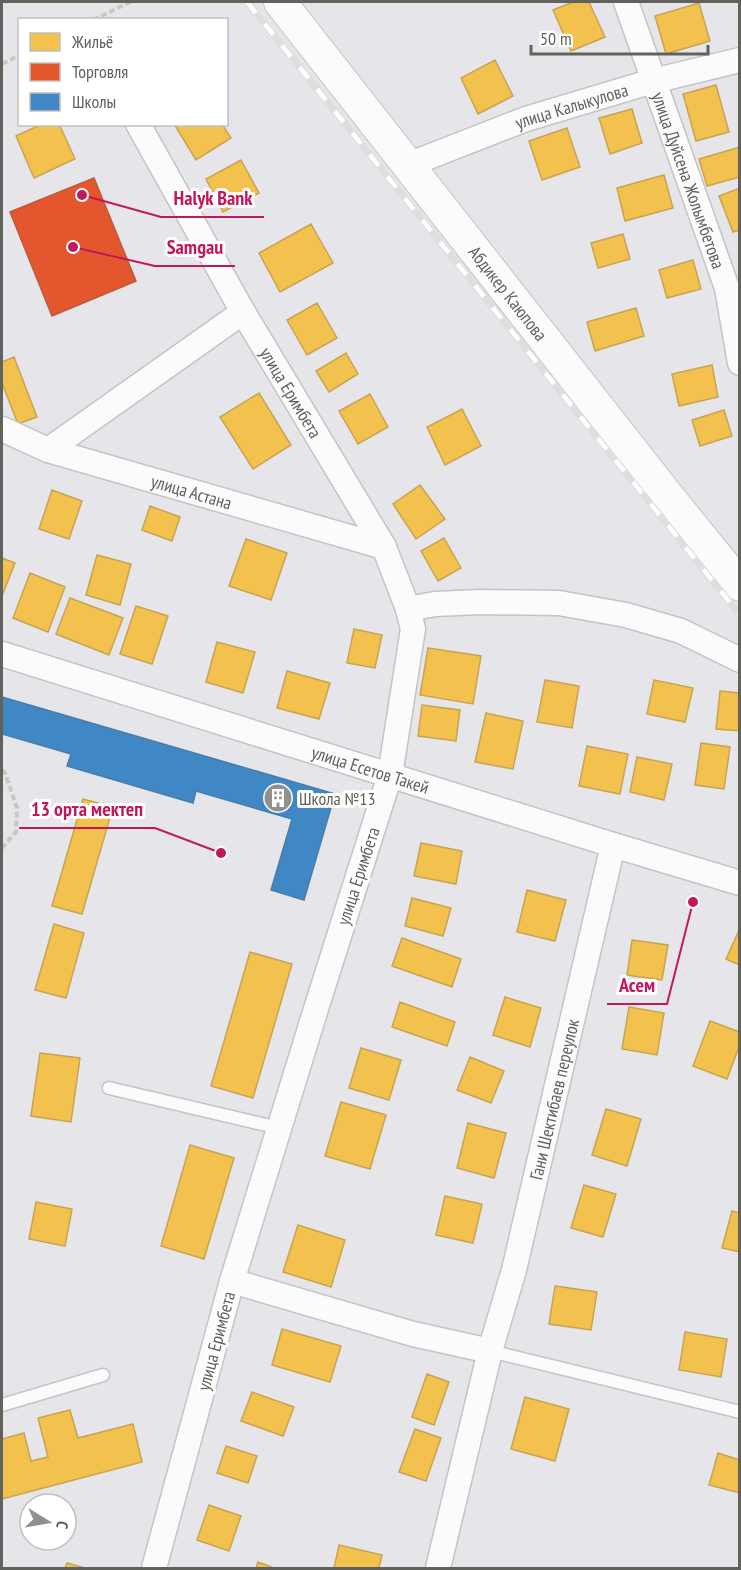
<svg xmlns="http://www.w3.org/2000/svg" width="741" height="1570" font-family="'PT Sans Narrow',sans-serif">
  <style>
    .homes { fill: #f2c14e; stroke: #c7a452; stroke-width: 1.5 }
    .shops { fill: #e4572e; stroke: #bd5a3c; stroke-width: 1.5 }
    .schools { fill: #3f88c5; stroke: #4a7da6; stroke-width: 1.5 }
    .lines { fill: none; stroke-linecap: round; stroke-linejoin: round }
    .service-casing { stroke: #c4c4c6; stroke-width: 15 }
    .minor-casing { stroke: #c4c4c6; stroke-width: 27 }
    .tertiary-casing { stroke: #c4c4c6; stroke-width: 34 }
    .path { stroke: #c9c6c6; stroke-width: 4; stroke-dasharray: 6 3; stroke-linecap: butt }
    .service { stroke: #fbfbfc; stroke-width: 12 }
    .minor { stroke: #fbfbfc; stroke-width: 24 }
    .tertiary { stroke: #fbfbfc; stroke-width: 32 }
    .rail-casing { stroke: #dedede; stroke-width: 7 }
    .rail { stroke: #fff; stroke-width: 4.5; stroke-dasharray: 14; stroke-linecap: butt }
    .labels { text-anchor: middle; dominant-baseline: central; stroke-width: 6; stroke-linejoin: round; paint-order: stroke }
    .street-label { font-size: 18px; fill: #62625c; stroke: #fff }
    .poi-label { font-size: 18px; fill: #62625c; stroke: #fff; text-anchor: start }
    .leader { fill: none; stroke: #c2185b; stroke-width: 2 }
    .callout-dot { fill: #c2185b; stroke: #fff; stroke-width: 2 }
    .callout-label { font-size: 20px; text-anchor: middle; font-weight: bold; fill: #c2185b; stroke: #fff; stroke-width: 6; stroke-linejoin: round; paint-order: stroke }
  </style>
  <rect width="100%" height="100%" fill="#e6e6ea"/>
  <!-- homes -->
  <path class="homes" d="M573,2H589L605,37L571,51L553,10Z
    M699,3L710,41L666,54L655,16Z
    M495,60L513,96L478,114L461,78Z
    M716,85L729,132L696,141L683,94Z
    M632,109L642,143L610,154L599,118Z
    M42,124H59L75,159L34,178L16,136Z
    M174,124H222L231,138L196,160Z
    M567,128L580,167L542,180L529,141Z
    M740,147V177L707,186L699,159Z
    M241,160L259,193L223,212L206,179Z
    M664,175L673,208L625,221L617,188Z
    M740,188V230L733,232L719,196Z
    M311,224L333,263L280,292L259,253Z
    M623,234L630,259L598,268L591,243Z
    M693,260L701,289L667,298L659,270Z
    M317,303L337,338L307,355L287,320Z
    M636,308L644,336L595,351L587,322Z
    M346,353L358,374L329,392L316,371Z
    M14,357L37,417L18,424L2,383V362Z
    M712,365L718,397L679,406L672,374Z
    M259,393L291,445L253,469L220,417Z
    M370,394L388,427L358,444L339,411Z
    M462,409L481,446L445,465L427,427Z
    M724,410L732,436L700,446L692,420Z
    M420,485L445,519L416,539L393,504Z
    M52,490L82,501L69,539L39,529Z
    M150,506L180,517L172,541L142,530Z
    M444,538L461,568L438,581L421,551Z
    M246,539L287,553L271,600L229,586Z
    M97,555L131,564L120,605L86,595Z
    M2,558L15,563L2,596Z
    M30,573L65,587L48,632L13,618Z
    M70,598L123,618L109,655L56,634Z
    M136,606L168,616L152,664L120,654Z
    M354,629L382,635L375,668L347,663Z
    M217,642L255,652L243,693L206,682Z
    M428,648L481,656L473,704L420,695Z
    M287,671L330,683L319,719L277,708Z
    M545,680L579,686L572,728L537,722Z
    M654,680L693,688L685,722L647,714Z
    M720,691L740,693V731L716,729Z
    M422,705L460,710L456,741L418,736Z
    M486,713L523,721L513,769L475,762Z
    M701,743L730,747L724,789L695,785Z
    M587,746L628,754L620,794L579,786Z
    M637,757L672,764L664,800L630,792Z
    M83,799L113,807L82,914L52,906Z
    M421,843L462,851L456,884L414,876Z
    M527,890L566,900L555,941L517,932Z
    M412,898L451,908L443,936L405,926Z
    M54,924L84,933L66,998L35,990Z
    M740,928V965L726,959Z
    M402,938L461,959L452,987L392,966Z
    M632,940L668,945L662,980L627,975Z
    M250,952L292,964L253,1098L211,1086Z
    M505,997L541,1008L530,1047L493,1035Z
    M400,1002L455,1022L447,1046L392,1027Z
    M629,1007L664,1013L657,1055L622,1049Z
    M710,1021L740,1032V1044L727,1079L693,1066Z
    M361,1048L401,1060L389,1100L349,1088Z
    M40,1053L80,1058L71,1122L31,1116Z
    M470,1057L504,1071L491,1103L457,1090Z
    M341,1102L386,1115L370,1169L325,1156Z
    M606,1109L641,1119L627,1166L592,1155Z
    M468,1123L506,1133L494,1178L457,1168Z
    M190,1145L234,1158L204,1259L161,1246Z
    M584,1185L616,1194L603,1237L571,1228Z
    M445,1196L482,1204L473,1243L436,1235Z
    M36,1202L72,1209L65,1246L29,1239Z
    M732,1211L740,1213V1252L722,1248Z
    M298,1225L345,1240L331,1287L283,1272Z
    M555,1286L597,1292L591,1330L549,1324Z
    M282,1329L341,1346L330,1382L272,1365Z
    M685,1332L727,1339L721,1377L679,1370Z
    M427,1374L449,1382L434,1425L412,1417Z
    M252,1392L294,1407L283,1436L241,1421Z
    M525,1397L569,1409L555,1461L511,1449Z
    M70,1410L78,1438L133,1424L142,1462L2,1499V1439L24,1433L31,1461L48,1457L38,1418Z
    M415,1429L441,1438L426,1481L399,1472Z
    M226,1446L257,1456L248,1483L217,1473Z
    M718,1453L740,1460V1493L709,1485Z
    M209,1505L241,1516L229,1551L197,1540Z
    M339,1545L382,1555L379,1568H334Z
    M258,1562L274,1568H256Z
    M67,1563L85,1568H65Z"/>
  <!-- shops -->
  <path class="shops" d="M94,178L136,281L52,316L10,212Z"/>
  <!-- schools -->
  <path class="schools" d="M2,697L335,794L304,900L271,890L292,819L196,791L193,803L67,766L71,754L2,734Z"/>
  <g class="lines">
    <!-- service casing -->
    <g class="service-casing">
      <path id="service" d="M109,1088L279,1128
        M490,1351L740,1412
        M2,1405L103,1375"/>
    </g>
    <!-- minor casing -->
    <g class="minor-casing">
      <g id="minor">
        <path id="s1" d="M626,2L727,288L740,363"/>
        <path id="s2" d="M138,124L243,312L384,547L408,609L413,629L390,775L315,1012L232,1281L154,1568"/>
        <path id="s3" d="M408,165L526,119L653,81L740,60"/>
        <path id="s4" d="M2,429L48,450L384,547"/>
        <path d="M48,450L243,312"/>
        <path d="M408,609L435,604L480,602L559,603L626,615L681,631L740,660"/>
        <path id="s5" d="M2,654L613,845L740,883"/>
        <path d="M232,1281L413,1334L490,1351"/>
        <path id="s6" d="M438,1568L490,1351L514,1270L613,845"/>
      </g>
    </g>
    <!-- tertiary casing -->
    <g class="tertiary-casing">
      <g id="tertiary">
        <path id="s7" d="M280,2L670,499L740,585"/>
      </g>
    </g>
    <!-- path -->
    <path class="path" d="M93,20L130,2
      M2,64L20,55
      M2,770L5,773L17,808L16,832L2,848"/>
    <!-- service -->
    <use href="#service" class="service"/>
    <!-- minor -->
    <use href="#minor" class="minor"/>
    <!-- tertiary -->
    <use href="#tertiary" class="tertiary"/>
    <!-- rail casing -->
    <g class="rail-casing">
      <path id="rail" d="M247,2L740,615"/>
    </g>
    <!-- rail -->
    <use href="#rail" class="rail"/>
  </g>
  <!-- icons -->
  <defs>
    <g id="building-disc" transform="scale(1.5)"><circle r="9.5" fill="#90908e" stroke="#fff"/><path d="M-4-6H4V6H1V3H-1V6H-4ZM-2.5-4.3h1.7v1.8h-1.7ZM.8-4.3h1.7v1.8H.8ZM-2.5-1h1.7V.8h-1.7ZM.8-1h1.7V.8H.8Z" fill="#fff"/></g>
  </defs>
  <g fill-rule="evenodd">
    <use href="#building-disc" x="278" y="798"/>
  </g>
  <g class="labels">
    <!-- street labels -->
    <g class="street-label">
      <text stroke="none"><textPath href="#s3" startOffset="174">улица Калыкулова</textPath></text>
      <text stroke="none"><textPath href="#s1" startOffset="189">улица Дуйсена Жолымбетова</textPath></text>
      <text stroke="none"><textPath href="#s7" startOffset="370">Абдикер Каюпова</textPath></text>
      <text stroke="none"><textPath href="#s2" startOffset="309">улица Еримбета</textPath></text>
      <text stroke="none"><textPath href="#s4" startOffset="200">улица Астана</textPath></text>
      <text stroke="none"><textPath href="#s5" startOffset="386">улица Есетов Такей</textPath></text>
      <text transform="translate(358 876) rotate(-72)">улица Еримбета</text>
      <text stroke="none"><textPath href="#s6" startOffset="483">Гани Шектибаев переулок</textPath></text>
      <text transform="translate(216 1341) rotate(-75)">улица Еримбета</text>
    </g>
    <!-- poi labels -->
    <g class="poi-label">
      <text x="299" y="798">Школа №13</text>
    </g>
  </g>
  <!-- callouts -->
  <path class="leader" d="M82 195L161 217H264M73 247L155 266H235M221 853L155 828H19M693 902L667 1004H607"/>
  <g class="callout-dot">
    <circle cx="82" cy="195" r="6"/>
    <circle cx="73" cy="247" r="6"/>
    <circle cx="221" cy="853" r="6"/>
    <circle cx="693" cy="902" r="6"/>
  </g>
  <g class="callout-label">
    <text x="213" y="205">Halyk Bank</text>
    <text x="195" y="254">Samgau</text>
    <text x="87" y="816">13 орта мектеп</text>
    <text x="637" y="992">Асем</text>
  </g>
  <!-- border -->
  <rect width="741" height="1570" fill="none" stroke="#62625c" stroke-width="6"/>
  <!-- legend -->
  <rect x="18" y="18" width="210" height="108" fill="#ffffff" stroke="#c0c0be" stroke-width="1.5"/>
  <rect x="30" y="33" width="30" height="18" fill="#f2c14e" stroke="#c0c0be" stroke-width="1.5"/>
  <text x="72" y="48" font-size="18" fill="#62625c">Жильё</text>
  <rect x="30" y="63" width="30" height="18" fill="#e4572e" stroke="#c0c0be" stroke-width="1.5"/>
  <text x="72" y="78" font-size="18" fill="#62625c">Торговля</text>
  <rect x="30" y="93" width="30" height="18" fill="#3f88c5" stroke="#c0c0be" stroke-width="1.5"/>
  <text x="72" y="108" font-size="18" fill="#62625c">Школы</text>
  <!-- north arrow -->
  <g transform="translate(48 1522) rotate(101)"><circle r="28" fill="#ffffff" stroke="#c0c0be" stroke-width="1.5"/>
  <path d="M0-4.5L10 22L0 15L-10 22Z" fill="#90908e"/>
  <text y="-9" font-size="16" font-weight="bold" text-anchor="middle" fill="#62625c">С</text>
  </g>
  <!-- scale -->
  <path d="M531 45v9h177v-9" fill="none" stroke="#62625c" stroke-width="3"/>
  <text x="540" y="45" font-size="18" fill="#62625c" stroke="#ffffff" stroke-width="4.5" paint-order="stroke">50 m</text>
</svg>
